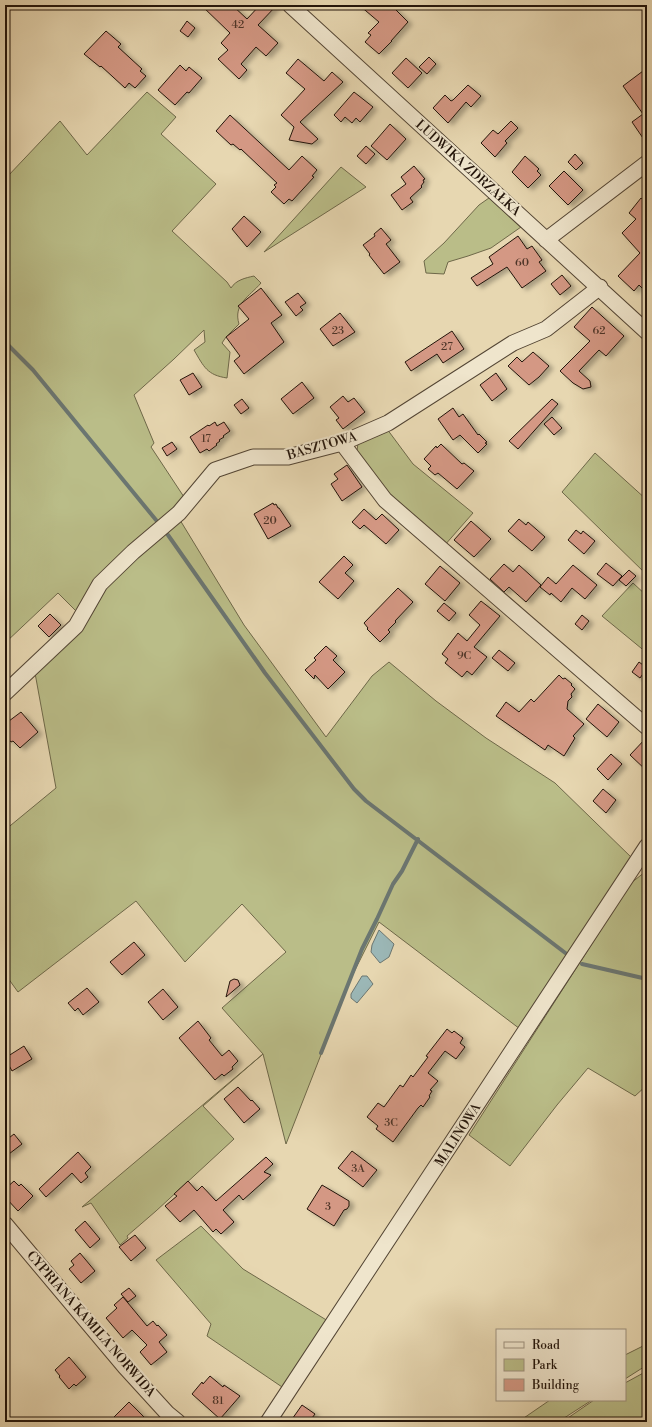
<svg xmlns="http://www.w3.org/2000/svg" width="652" height="1427" font-family="'Libre Bodoni',serif">
  <style>
    .green { fill: #babd88; stroke: #6e6849 }
    .water { fill: #9bb7b6; stroke: #6b7671 }
    .lines { fill: none; stroke-linecap: round; stroke-linejoin: round }
    .stream { stroke: #6b7671; stroke-width: 4 }
    .building { fill: #d49884; stroke: #22140a; filter: url(#shadow) }
    .minor-casing { stroke: #534534; stroke-width: 17 }
    .minor { stroke: #efe5cc; stroke-width: 15 }
    .labels { text-anchor: middle; dominant-baseline: central; stroke-width: 4; stroke-linejoin: round; paint-order: stroke }
    .number-label { font-size: 11px; fill: #4e3528 }
    .street-label { font-size: 13px; fill: #22140a; stroke: #efe5cc }
  </style>
  <defs>
    <filter id="shadow"><feDropShadow dx="4.5" dy="2.5" stdDeviation="2" flood-color="#0004"/></filter>
  </defs>
  <rect width="100%" height="100%" fill="#e7d7b1"/>
  <filter id="stains"><feTurbulence type="fractalNoise" baseFrequency=".005" numOctaves="4"/><feColorMatrix values="0 0 0 0 .2 0 0 0 0 .09 0 0 0 0 .02 0 0 0 .5 -.17"/></filter>
  <radialGradient id="worn" r=".72"><stop offset=".6" stop-color="#630" stop-opacity="0"/><stop offset="1" stop-color="#630" stop-opacity=".3"/></radialGradient>
  <!-- green -->
  <path class="green" d="M147,92L176,117L161,134L216,184L172,231L227,282L231,288C236,280 245,278 254,276L261,283C249,297 233,304 239,324L226,337L222,343L230,352L227,378C207,375 204,367 194,350L205,342L204,330L174,359L134,395L154,443L151,447L184,497L79,614L58,593L5,643V176L7,177L60,121L87,155Z
    M341,167L366,187L264,252Z
    M489,198L521,227L491,248L468,256L448,262L444,274L426,273L424,261L444,243L479,205Z
    M387,429L413,464L473,513L444,546L393,501L357,451L358,443Z
    M595,453L647,500V575L562,492Z
    M180,520L244,625L326,737L372,676L389,662L436,701L486,738L555,783L632,858L520,1029L379,922L351,978L286,1144L263,1054L203,1106L234,1139L156,1211L127,1236L128,1238L120,1245L91,1203L82,1207L263,1054L222,1008L286,952L242,904L185,962L136,901L18,992L5,974V830L56,788L35,673L41,669L93,612L108,584Z
    M633,583L647,596V653L602,616Z
    M645,872L647,873V1085L635,1096L588,1068L557,1105L510,1166L469,1135L631,883Z
    M201,1226L243,1269L328,1321L285,1389L207,1336L211,1324L156,1260Z
    M647,1344V1365L625,1379V1355Z
    M647,1371V1422H562L594,1400H625V1383Z
    M550,1400H592L558,1422H518Z"/>
  <!-- water -->
  <path class="water" d="M379,930L394,944L389,957L380,963L371,952L372,945Z
    M362,976H367L373,984L357,1003L351,998V994Z"/>
  <g class="lines">
    <!-- stream -->
    <path class="stream" d="M5,342L33,370L156,520
      M168,535L265,673L354,789L366,801L568,955
      M582,964L647,979
      M321,1053L362,949L377,919L393,884L402,871L418,839"/>
  </g>
  <!-- building -->
  <path class="building" d="M201,5H232L247,19L260,5H277L258,25L278,43L266,56L256,47L241,64L247,70L239,79L218,59L228,50L221,43L230,33Z
    M359,5H391L408,22L391,41H392L379,54L365,42L371,35L368,33L379,22Z
    M187,21L195,28L188,37L180,31Z
    M106,31L121,44L118,47L142,69L140,71L146,76L135,88L129,83L125,88L101,66L100,67L84,54Z
    M429,57L436,64L427,74L419,67Z
    M406,58L422,73L408,88L392,73Z
    M298,59L324,81L332,72L343,82L300,122L318,139L312,144L289,140L294,127L281,115L305,89L286,73Z
    M180,65L186,71L189,67L202,78L189,93L187,92L175,105L158,90Z
    M647,68V144L632,122L643,114L623,86Z
    M468,85L481,96L471,107L466,102L448,123L433,108L445,95L451,101L453,100Z
    M354,92L373,107L360,122L356,118L352,123L345,117L341,122L334,115Z
    M230,115L289,170L302,156L317,170L312,176L314,177L292,201L289,199L284,204L271,192L276,187L274,185L277,183L241,149L240,150L233,144L231,145L216,131Z
    M511,121L518,128L505,141L507,143L495,157L481,143L493,130L498,134Z
    M390,124L406,139L387,160L371,146Z
    M366,146L375,154L366,164L357,156Z
    M575,154L583,163L576,170L568,162Z
    M525,156L539,169L537,171L541,175L528,188L512,172Z
    M414,166L425,179L423,180L424,182L421,186L422,187L410,198L413,202L402,210L391,195L406,184L401,177Z
    M564,171L583,190L568,205L549,186Z
    M641,198L647,203V282L642,288L639,285L634,291L618,276L640,253L622,233L636,219L629,213Z
    M244,216L261,232L247,247L232,229Z
    M381,228L391,240L386,244L400,262L384,274L369,255L370,254L363,245L375,236L374,234Z
    M518,236L527,249L532,246L542,260L539,262L546,271L522,288L507,267L477,286L471,278L493,264L489,257Z
    M562,275L571,286L560,295L551,284Z
    M261,288L282,315L271,323L284,342L244,374L234,361L240,356L226,337L249,319L238,306Z
    M298,293L306,303L300,307L303,310L296,316L285,302Z
    M592,307L624,336L606,356L599,350L579,371L590,381L591,387L583,389L573,383L560,371L590,341L574,327Z
    M340,313L355,332L333,346L320,329Z
    M452,331L464,349L443,363L437,354L411,371L405,362Z
    M533,352L549,366L539,377L529,385L508,366L517,357L522,362Z
    M193,373L202,387L189,395L180,380Z
    M496,373L507,389L492,401L480,385Z
    M302,382L314,398L293,414L281,399Z
    M343,396L348,402L354,398L365,412L343,429L336,420L339,418L330,407Z
    M242,399L249,408L241,414L234,405Z
    M552,399L558,404L518,449L509,441Z
    M453,408L459,417L463,414L478,435L479,434L487,442L485,443L487,444L478,453L460,435L453,440L438,419Z
    M552,417L562,428L554,435L544,424Z
    M215,422L217,426L224,422L230,431L223,436L224,437L219,440L220,441L216,444L217,445L209,451L207,449L200,453L190,437L208,425L209,426Z
    M172,442L177,449L167,456L162,448Z
    M441,444L462,464L464,463L474,471L457,489L438,473L435,475L428,469L431,466L424,459L436,446L437,448Z
    M347,465L362,487L342,501L331,484L338,479L334,474Z
    M273,503L274,505L276,504L278,508H279L291,526L268,539L254,514Z
    M364,509L376,520L382,514L399,530L386,544L364,525L360,529L352,522Z
    M519,519L526,525L528,522L545,537L532,551L508,531Z
    M471,521L491,539L474,557L454,540Z
    M576,530L581,534L583,531L595,541L584,554L568,540Z
    M344,556L353,565L345,573L354,581L338,599L319,582Z
    M606,563L622,576L613,586L597,574Z
    M504,564L513,572L519,565L541,585L526,602L509,587L504,592L490,579Z
    M573,565L597,585L585,599L572,588L561,602L551,593L550,595L540,587L548,577L556,584Z
    M440,566L460,583L445,601L425,584Z
    M629,570L636,576L626,586L619,580Z
    M398,588L413,602L395,621L396,622L388,630L390,632L380,642L367,629L368,628L364,623Z
    M481,601L500,616L474,647L487,657L472,675L467,671L462,677L445,663L448,659L442,654L458,633L467,641L480,625L469,615Z
    M444,603L456,613L449,621L437,611Z
    M50,614L61,625L49,637L38,626Z
    M582,615L589,621L582,630L575,624Z
    M326,646L337,656L333,660L345,672L328,689L315,675L314,679L305,670L316,660L314,658Z
    M499,650L515,663L508,671L492,658Z
    M639,662L647,668L640,678L632,672Z
    M559,675L563,679L565,678L572,684L571,685L575,689L571,694L572,697L568,701L567,709L584,724L573,736L575,738L564,756L548,745L545,750L496,716L506,702L519,712L531,699L534,702Z
    M598,704L619,722L607,737L586,719Z
    M21,712L38,732L20,748L13,741L11,742L5,735V724Z
    M647,737V771L630,755Z
    M611,754L622,764L608,780L597,769Z
    M603,789L616,800L606,813L593,801Z
    M134,942L145,955L122,975L110,962Z
    M234,979L238,980L240,985L226,997L230,981Z
    M87,988L99,1002L83,1015L78,1008L75,1011L68,1003Z
    M163,989L178,1007L163,1020L148,1002Z
    M198,1021L211,1038L209,1040L222,1056L229,1050L238,1061L232,1067L233,1069L224,1076L222,1074L215,1080L179,1038Z
    M447,1029L452,1033L454,1031L463,1038L460,1043L465,1047L456,1059L445,1051L428,1073L438,1081L430,1090L432,1091L429,1096L430,1097L423,1107L421,1105L418,1108L393,1142L376,1129L378,1126L367,1117L378,1103L384,1107L400,1085L403,1087L411,1075L413,1077L428,1057L426,1056Z
    M24,1046L32,1059L12,1071L5,1058Z
    M238,1087L251,1101L252,1100L260,1109L244,1123L224,1099Z
    M14,1134L22,1144L5,1157V1141Z
    M352,1151L377,1170L363,1187L338,1168Z
    M78,1152L91,1167L85,1173L88,1177L81,1183L72,1173L46,1197L39,1189Z
    M266,1157L273,1164L264,1172L271,1175L243,1200L239,1195L223,1210L234,1222L221,1234L216,1229L213,1232L194,1210L180,1222L165,1206L177,1196L174,1194L188,1181L197,1191L202,1186L216,1201Z
    M14,1181L19,1186L21,1184L33,1196L18,1211L5,1197V1189Z
    M322,1185L349,1201V1206L347,1209L344,1210L334,1226L307,1209Z
    M85,1221L100,1239L90,1248L75,1230Z
    M135,1235L146,1248L131,1261L119,1247Z
    M80,1253L95,1271L81,1283L69,1269L74,1265L71,1261Z
    M129,1288L136,1296L128,1302L121,1294Z
    M123,1297L147,1326L153,1321L157,1326L158,1325L167,1335L159,1342L167,1352L151,1365L140,1352L147,1345L132,1330L123,1338L106,1318L117,1308L114,1305Z
    M69,1357L86,1377L76,1386L74,1384L69,1389L59,1377L60,1376L55,1370Z
    M210,1376L223,1387L224,1385L240,1396L220,1419L192,1394L202,1382L203,1384Z
    M129,1402L149,1422H109Z
    M302,1405L315,1414L309,1422H290Z"/>
  <g class="lines">
    <!-- minor casing -->
    <g class="minor-casing">
      <path id="minor" d="M290,5L647,332
        M546,240L647,163
        M342,443L385,500L647,727
        M5,693L76,626L100,584L133,552L179,513L215,470L253,457H288L342,443L388,423L513,343L546,329L600,287
        M5,1224L125,1367L167,1413L178,1422
        M268,1422L647,846"/>
    </g>
    <!-- minor -->
    <use href="#minor" class="minor"/>
  </g>
  <g class="labels">
    <!-- number labels -->
    <g class="number-label">
      <text x="238" y="25">42</text>
      <text x="522" y="263">60</text>
      <text x="338" y="331">23</text>
      <text x="599" y="331">62</text>
      <text x="447" y="347">27</text>
      <text x="206" y="439">17</text>
      <text x="270" y="521">20</text>
      <text x="464" y="656">9C</text>
      <text x="391" y="1123">3C</text>
      <text x="358" y="1169">3A</text>
      <text x="328" y="1207">3</text>
      <text x="218" y="1401">81</text>
    </g>
    <!-- street labels -->
    <g class="street-label">
      <text transform="translate(468 168) rotate(42)">LUDWIKA ZDRZAŁKA</text>
      <text transform="translate(322 446) rotate(-16)">BASZTOWA</text>
      <text transform="translate(458 1135) rotate(-57)">MALINOWA</text>
      <text transform="translate(91 1324) rotate(49)">CYPRIANA KAMILA NORWIDA</text>
    </g>
  </g>
  <!-- margin -->
  <rect width="652" height="1427" fill="none" stroke="#e7d7b1" stroke-width="20"/>
  <rect x="6" y="6" width="640" height="1415" fill="none" stroke="#22140a" stroke-width="2"/>
  <rect x="10" y="10" width="632" height="1407" fill="none" stroke="#22140a"/>
  <!-- legend -->
  <rect x="496" y="1329" width="130" height="72" fill="#efe5cc" stroke="#9d917e"/>
  <rect x="504" y="1342" width="20" height="6" fill="#efe5cc" stroke="#9d917e"/>
  <text x="532" y="1349" font-size="12" fill="#22140a">Road</text>
  <rect x="504" y="1359" width="20" height="12" fill="#babd88" stroke="#9d917e"/>
  <text x="532" y="1369" font-size="12" fill="#22140a">Park</text>
  <rect x="504" y="1379" width="20" height="12" fill="#d49884" stroke="#9d917e"/>
  <text x="532" y="1389" font-size="12" fill="#22140a">Building</text>
  <rect width="100%" height="100%" filter="url(#stains)"/>
  <rect width="100%" height="100%" fill="url(#worn)"/>
</svg>
